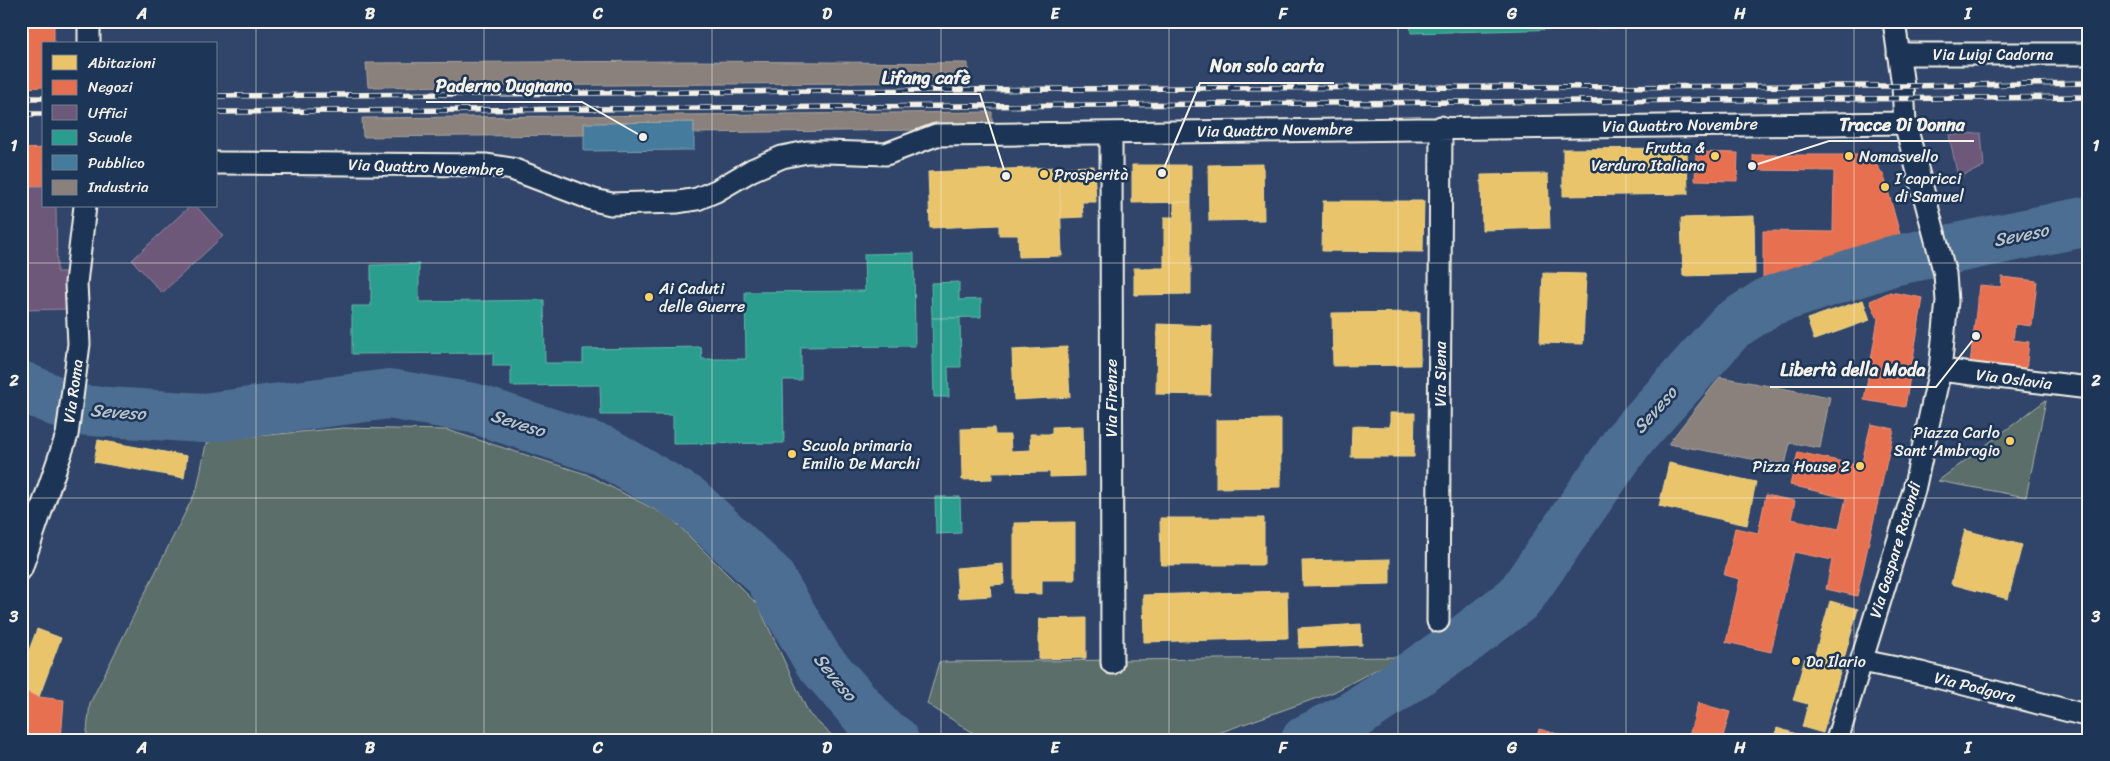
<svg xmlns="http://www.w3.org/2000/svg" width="2110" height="761" font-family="Sriracha,sans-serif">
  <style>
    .green { fill: #5b6e6a; stroke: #a8b0a9 }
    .homes { fill: #e9c46a; stroke: #ecd290 }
    .shops { fill: #e76f51; stroke: #eb967e }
    .offices { fill: #6d597a; stroke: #96879b }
    .schools { fill: #2a9d8f; stroke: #67b6aa }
    .public { fill: #457b9d; stroke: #7a9eb4 }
    .industry { fill: #8a817c; stroke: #aaa39c }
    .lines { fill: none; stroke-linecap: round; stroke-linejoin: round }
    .river { stroke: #4c6e92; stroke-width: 50 }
    .minor-casing { stroke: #f4f1e8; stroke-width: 25 }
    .minor { stroke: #1d3557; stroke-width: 21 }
    .rail-casing { stroke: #f4f1e8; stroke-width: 5.5 }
    .rail { stroke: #1d3557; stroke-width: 4; stroke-dasharray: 11; stroke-linecap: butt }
    .grid { fill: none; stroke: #f4f1e8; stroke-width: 1; stroke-opacity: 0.55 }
    .poi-dot { fill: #ffd166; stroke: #1d3557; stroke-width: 2 }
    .labels { text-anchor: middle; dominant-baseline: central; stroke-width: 5; stroke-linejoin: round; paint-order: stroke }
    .street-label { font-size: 16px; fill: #f4f1e8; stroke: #1d3557 }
    .poi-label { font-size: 16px; fill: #f4f1e8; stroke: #1d3557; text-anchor: start }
    .water-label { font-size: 18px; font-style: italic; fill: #b9c3ca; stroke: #1d3557 }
    .leader { fill: none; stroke: #f4f1e8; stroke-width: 2 }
    .callout-dot { fill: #f4f1e8; stroke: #1d3557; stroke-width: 2 }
    .callout-label { font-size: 18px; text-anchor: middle; font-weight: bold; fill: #f4f1e8; stroke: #1d3557; stroke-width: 5; stroke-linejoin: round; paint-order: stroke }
    .neatline { fill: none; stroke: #f4f1e8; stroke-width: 2 }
    .grid-label { font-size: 16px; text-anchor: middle; font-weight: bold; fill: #f4f1e8 }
  </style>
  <rect width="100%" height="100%" fill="#304569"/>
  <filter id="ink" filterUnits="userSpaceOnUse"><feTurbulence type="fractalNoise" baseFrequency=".02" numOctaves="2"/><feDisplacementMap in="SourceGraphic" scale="10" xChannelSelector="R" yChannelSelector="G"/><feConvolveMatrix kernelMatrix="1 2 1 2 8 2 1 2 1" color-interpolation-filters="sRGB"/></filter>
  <g filter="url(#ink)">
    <!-- green -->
    <path class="green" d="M2046,400L2026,497L1938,481Z
      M343,428L447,430L586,474L671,518L758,605L809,714L837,740H86L90,703L197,489L206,444L214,440Z
      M1400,657L1334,692L1199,740H985L927,704L939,662Z"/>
    <!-- homes -->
    <path class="homes" d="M1687,148L1688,194L1563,196V149Z
      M1263,164L1264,220L1209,221L1208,165Z
      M1132,165H1191V202L1132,203Z
      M1094,166L1096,202H1082L1083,217L1061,218L1059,167Z
      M1059,167L1062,256L1019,257L1018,235H999V225L930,228L928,172Z
      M1548,174L1550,228L1482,230L1481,175Z
      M1323,201H1424L1423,252L1322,251Z
      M1174,202H1191V294L1134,295V268H1164V217H1174Z
      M1754,216L1755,274L1683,276L1681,218Z
      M1543,273L1586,274L1583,344L1540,343Z
      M1863,300L1870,320L1814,340L1807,319Z
      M1420,312V365L1333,366L1332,313Z
      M1157,324L1212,326L1210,395L1156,394Z
      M1067,347L1070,397L1014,400L1012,350Z
      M1390,413H1415L1414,457H1351L1352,426L1390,427Z
      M1281,419V487L1216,488V420Z
      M1083,426L1084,476L1050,477V472L992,473V479L962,480L961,429L994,428L995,435H1010L1011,451L1031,450L1030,434H1052V427Z
      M98,440L187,456L184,478L94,462Z
      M1669,463L1756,482L1747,525L1659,506Z
      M1160,518H1264V565H1161Z
      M1075,522V580H1042V594L1014,593V523Z
      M1965,530L2022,545L2008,599L1951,584Z
      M1390,559V584L1303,586L1302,561Z
      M1003,564L1004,584L990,585L991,596L958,598L956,568Z
      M1287,591L1288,638L1144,642L1143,595Z
      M1830,601L1858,609L1823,733L1802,727L1808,704L1793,700L1805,658L1813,661Z
      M1086,618V658L1039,659V619Z
      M1361,624L1362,645L1299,648L1298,628Z
      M37,629L61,638L39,697L21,690V671Z
      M1777,728L1816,740H1773Z"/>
    <!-- shops -->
    <path class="shops" d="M21,21H54V44H44V87L21,88Z
      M44,148V186H21V149Z
      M1696,152L1738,153L1737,181L1695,180Z
      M1753,155H1870L1884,176L1901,238L1763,277V231L1833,232L1834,171L1753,170Z
      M2002,277L2037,281L2032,326L2015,324L2013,340L2029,342L2026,371L1970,364L1979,285L2001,287Z
      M1890,292L1923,298L1905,407L1864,400L1878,319L1870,301Z
      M1871,424L1894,429L1857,596L1826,589L1832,560L1794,552L1771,652L1726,642L1740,579L1724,575L1735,528L1758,533L1766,495L1795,501L1791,519L1839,529L1846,498L1790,485L1798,452L1861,466Z
      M21,690L39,697L64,700L61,740H21Z
      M1698,703L1730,712L1722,740H1688Z
      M1539,729L1580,740H1536Z"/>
    <!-- offices -->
    <path class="offices" d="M1981,133L1984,167L1958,177L1949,135Z
      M21,186H44V206H56L57,272H71L72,309L21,310Z
      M190,206H196L223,236L162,293L132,260Z"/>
    <!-- schools -->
    <path class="schools" d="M1410,21H1838V22L1411,33Z
      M914,253L915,346L801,347V380H783L784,443L673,444V415H601L600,385L511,386V366H493V353L352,354V306H371V265L419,264V302L544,300L545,363H583V349L701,347L702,359H746L745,292L865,291L864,254Z
      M959,282V300L981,299V317L932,318L931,283Z
      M932,318H960L961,367H948L949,397H934Z
      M935,497H960L961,533L936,534Z"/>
    <!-- public -->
    <path class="public" d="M694,122V150L584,151V123Z"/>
    <!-- industry -->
    <path class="industry" d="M685,61L968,63V82L368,87L366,63Z
      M992,112V129L694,133V122L584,123V135L363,137L362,118Z
      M1720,377L1830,397L1820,448L1790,443L1785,465L1668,444Z"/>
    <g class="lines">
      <!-- river -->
      <path class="river" d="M21,386L76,410L204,418L389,394L473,408L604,451L688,500L769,576L818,660L881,732L894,740
        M1306,740L1356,714L1463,641L1519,598L1628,441L1731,326L1770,301L1892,261L2089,221"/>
      <!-- minor casing -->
      <g class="minor-casing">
        <path id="minor" d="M89,21V44
          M1898,54H2089
          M1111,133L1112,663
          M216,163L487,165L512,169L594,200L611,204L678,202L697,199L716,191L752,170L782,157L807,152H827L886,154L936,135L1905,123
          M1940,370L2089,388
          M21,569L67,435L79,344L76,283L85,206
          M1438,621L1441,127
          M1862,661L1921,673L2089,716
          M1837,740L1914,490L1940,370L1947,301L1945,274L1905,123L1903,86L1894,21"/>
      </g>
      <!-- minor -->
      <use href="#minor" class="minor"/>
      <!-- rail casing -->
      <g class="rail-casing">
        <path id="rail" d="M216,96L1192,88L1903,86L2089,83
          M21,98H44
          M216,112L2089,97
          M21,114H44"/>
      </g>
      <!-- rail -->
      <use href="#rail" class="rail"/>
    </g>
  </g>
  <!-- grid -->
  <path class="grid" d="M256,21V740M484,21V740M712,21V740M941,21V740M1169,21V740M1398,21V740M1626,21V740M1854,21V740M21,263H2089M21,498H2089"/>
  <!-- markers -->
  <g class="poi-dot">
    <circle cx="1715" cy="156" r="5"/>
    <circle cx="1849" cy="156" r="5"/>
    <circle cx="1044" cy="174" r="5"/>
    <circle cx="1885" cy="187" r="5"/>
    <circle cx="649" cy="297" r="5"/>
    <circle cx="2010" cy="441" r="5"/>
    <circle cx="792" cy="454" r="5"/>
    <circle cx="1860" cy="466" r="5"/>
    <circle cx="1796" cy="661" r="5"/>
  </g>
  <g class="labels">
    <!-- street labels -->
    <g class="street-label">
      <text x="1993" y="54">Via Luigi Cadorna</text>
      <text transform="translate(1680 125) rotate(-1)">Via Quattro Novembre</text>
      <text transform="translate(1275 130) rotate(-1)">Via Quattro Novembre</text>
      <text transform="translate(426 167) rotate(2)">Via Quattro Novembre</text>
      <text transform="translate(1440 374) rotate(-90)">Via Siena</text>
      <text transform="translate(2014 379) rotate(7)">Via Oslavia</text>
      <text transform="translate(73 391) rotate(-82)">Via Roma</text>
      <text transform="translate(1111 398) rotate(-90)">Via Firenze</text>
      <text transform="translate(1895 550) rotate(-73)">Via Gaspare Rotondi</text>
      <text transform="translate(1975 687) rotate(14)">Via Podgora</text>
    </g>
    <!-- poi labels -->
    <g class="poi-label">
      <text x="1705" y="147" text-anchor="end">Frutta &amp;<tspan x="1705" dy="18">Verdura Italiana</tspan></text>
      <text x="1859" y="156">Nomasvello</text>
      <text x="1054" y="174">Prosperità</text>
      <text x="1895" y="178">I capricci<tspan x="1895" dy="18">di Samuel</tspan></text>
      <text x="659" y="288">Ai Caduti<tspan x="659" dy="18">delle Guerre</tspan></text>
      <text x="2000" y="432" text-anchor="end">Piazza Carlo<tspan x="2000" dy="18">Sant'Ambrogio</tspan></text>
      <text x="802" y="445">Scuola primaria<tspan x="802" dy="18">Emilio De Marchi</tspan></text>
      <text x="1850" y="466" text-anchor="end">Pizza House 2</text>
      <text x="1806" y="661">Da Ilario</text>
    </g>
    <!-- water labels -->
    <g class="water-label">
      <text transform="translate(2021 235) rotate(-11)">Seveso</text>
      <text transform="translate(1655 410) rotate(-48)">Seveso</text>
      <text transform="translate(118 412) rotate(4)">Seveso</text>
      <text transform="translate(518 423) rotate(18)">Seveso</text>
      <text transform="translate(835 677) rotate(51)">Seveso</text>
    </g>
  </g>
  <!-- callouts -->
  <path class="leader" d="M1162 173L1200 83H1334M1006 176L980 94H871M643 137L582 102H426M1752 166L1829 141H1974M1976 336L1936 387H1770"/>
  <g class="callout-dot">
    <circle cx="1162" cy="173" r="5"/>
    <circle cx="1006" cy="176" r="5"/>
    <circle cx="643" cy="137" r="5"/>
    <circle cx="1752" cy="166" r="5"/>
    <circle cx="1976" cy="336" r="5"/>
  </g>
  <g class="callout-label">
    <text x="1267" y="72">Non solo carta</text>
    <text x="926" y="84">Lifang cafè</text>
    <text x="504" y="92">Paderno Dugnano</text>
    <text x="1902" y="131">Tracce Di Donna</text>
    <text x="1853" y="376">Libertà della Moda</text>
  </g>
  <!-- margin -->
  <rect width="2110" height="761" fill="none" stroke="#1d3557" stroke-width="55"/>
  <!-- legend -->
  <rect x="42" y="42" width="175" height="165" fill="#1d3557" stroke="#738091"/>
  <rect x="52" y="55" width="25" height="15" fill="#e9c46a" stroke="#738091"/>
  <text x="88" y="68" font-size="15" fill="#f4f1e8">Abitazioni</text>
  <rect x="52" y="80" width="25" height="15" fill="#e76f51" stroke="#738091"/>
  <text x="88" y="92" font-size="15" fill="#f4f1e8">Negozi</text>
  <rect x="52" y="105" width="25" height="15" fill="#6d597a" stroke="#738091"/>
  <text x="88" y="118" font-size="15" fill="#f4f1e8">Uffici</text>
  <rect x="52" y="130" width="25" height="15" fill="#2a9d8f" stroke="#738091"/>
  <text x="88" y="142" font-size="15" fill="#f4f1e8">Scuole</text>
  <rect x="52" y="155" width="25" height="15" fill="#457b9d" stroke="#738091"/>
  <text x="88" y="168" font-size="15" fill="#f4f1e8">Pubblico</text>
  <rect x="52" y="180" width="25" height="15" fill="#8a817c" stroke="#738091"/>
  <text x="88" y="192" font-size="15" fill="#f4f1e8">Industria</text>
  <rect x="28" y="28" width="2054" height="706" class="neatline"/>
  <g class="grid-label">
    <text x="142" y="19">A</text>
    <text x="370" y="19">B</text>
    <text x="598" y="19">C</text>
    <text x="827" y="19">D</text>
    <text x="1055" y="19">E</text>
    <text x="1283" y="19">F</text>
    <text x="1512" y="19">G</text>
    <text x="1740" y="19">H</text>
    <text x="1968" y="19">I</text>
    <text x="14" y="151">1</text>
    <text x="2096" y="151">1</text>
    <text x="14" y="386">2</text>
    <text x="2096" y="386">2</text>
    <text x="14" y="622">3</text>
    <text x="2096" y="622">3</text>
    <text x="142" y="753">A</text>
    <text x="370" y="753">B</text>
    <text x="598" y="753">C</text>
    <text x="827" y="753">D</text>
    <text x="1055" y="753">E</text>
    <text x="1283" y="753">F</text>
    <text x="1512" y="753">G</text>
    <text x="1740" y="753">H</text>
    <text x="1968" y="753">I</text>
  </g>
</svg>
